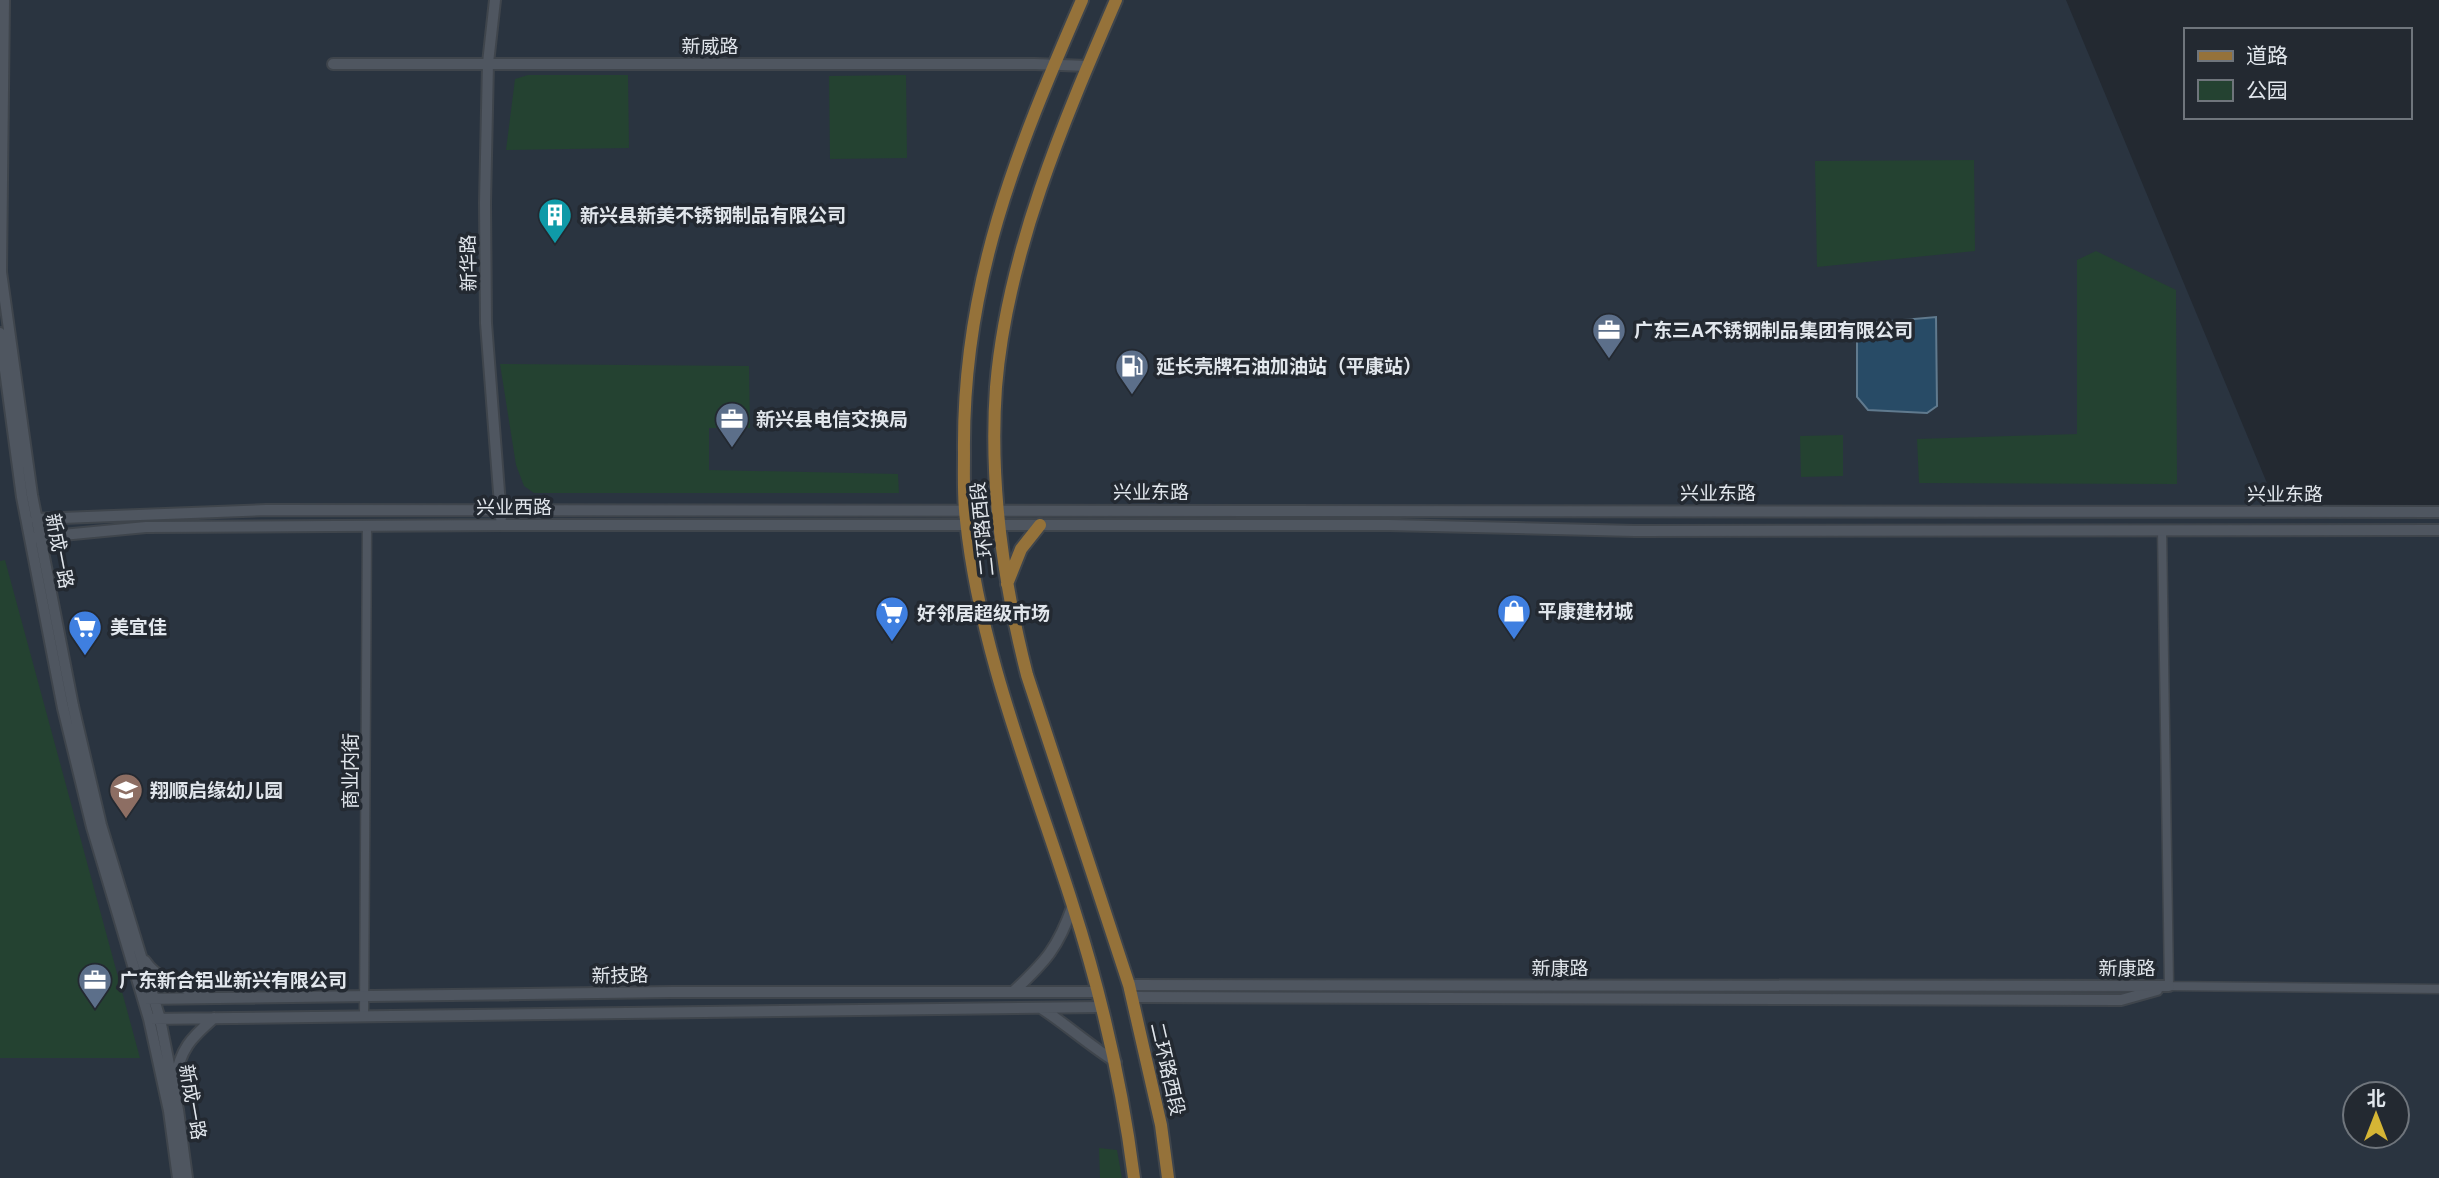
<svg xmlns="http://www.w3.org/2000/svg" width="2439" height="1178" font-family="'IBM Plex Sans','Noto Sans SC',sans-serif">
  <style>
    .built { fill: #2a3440; fill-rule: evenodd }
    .green { fill: #244231 }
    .water { fill: #284b66; stroke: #607a8e; stroke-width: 2 }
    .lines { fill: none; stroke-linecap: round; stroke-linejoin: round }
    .minor-casing { stroke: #3f454c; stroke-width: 11 }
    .tertiary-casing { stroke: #3f454c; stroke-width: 14 }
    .primary-casing { stroke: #3f454c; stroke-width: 16 }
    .minor { stroke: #4f5660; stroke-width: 8 }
    .tertiary { stroke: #4f5660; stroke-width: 10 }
    .primary { stroke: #95723a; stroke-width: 12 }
    .labels { text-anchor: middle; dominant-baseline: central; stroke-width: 7; stroke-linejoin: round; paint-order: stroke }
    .street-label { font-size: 19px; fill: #e1e6ec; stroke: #232931 }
    .poi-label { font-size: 19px; font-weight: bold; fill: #e1e6ec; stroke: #232931; text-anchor: start }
  </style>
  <rect width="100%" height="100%" fill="#232931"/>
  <!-- built -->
  <path class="built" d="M0,0H2066L2279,512H2439V1178H0ZM2355,1094H2397V1136H2355Z"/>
  <!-- green -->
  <path class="green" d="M528,75H628L629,148L506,150L515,79Z
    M906,75L907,158L830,159L829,76Z
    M1974,160L1975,251L1817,267L1815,161Z
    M2096,251L2176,290L2177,484L1919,483L1917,439L2077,434V260Z
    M500,364L749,366L750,428H709V470L898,474L899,493H534L524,486L516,465Z
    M1843,435V476L1801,477L1800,436Z
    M5,560L140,1058H0V561Z
    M1099,1148L1117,1150L1122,1178H1100Z"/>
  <!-- water -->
  <path class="water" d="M1936,317L1937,406L1927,413L1868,410L1857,397V324Z"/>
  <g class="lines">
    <!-- minor casing -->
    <g class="minor-casing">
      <path id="minor" d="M2162,530L2169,986L2439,989
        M364,1016L367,526"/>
    </g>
    <!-- tertiary casing -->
    <g class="tertiary-casing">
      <path id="tertiary" d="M4,0L1,272L32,495L73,706L101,825L160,1019L178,1110L187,1178
        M495,0L488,63L485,203L486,323L501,518
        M333,64H1035L1087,66
        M0,333L22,497L63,708L92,827L149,1019L169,1111L178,1178
        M36,519L266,510L2439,512
        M31,538L146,527L501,525H1389L1635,531L2439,530
        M145,961C157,980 185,988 205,996
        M1129,985L2169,986
        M1013,992C1046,961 1058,948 1073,905
        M1132,997L2121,1000L2157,990
        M143,999L671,992H1097
        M1041,1008C1067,1025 1089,1045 1116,1062
        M149,1019L1101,1007
        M175,1081C180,1049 191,1038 214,1018"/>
    </g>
    <!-- primary casing -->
    <g class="primary-casing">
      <path id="primary" d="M1082,0C1016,152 962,283 964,453C964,475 963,498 966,520C980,653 1032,777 1072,903C1101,993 1122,1084 1134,1178
        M1116,0C1063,123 1007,253 996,387C989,485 1003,581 1027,675L1129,985L1161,1125L1168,1178
        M1007,584L1021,549L1040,525"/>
    </g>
    <!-- minor -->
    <use href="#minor" class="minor"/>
    <!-- tertiary -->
    <use href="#tertiary" class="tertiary"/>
    <!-- primary -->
    <use href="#primary" class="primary"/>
  </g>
  <!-- icons -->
  <defs>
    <g id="building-pin" transform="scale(1.75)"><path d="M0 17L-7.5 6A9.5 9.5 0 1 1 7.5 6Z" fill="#0f9aa8" stroke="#232931"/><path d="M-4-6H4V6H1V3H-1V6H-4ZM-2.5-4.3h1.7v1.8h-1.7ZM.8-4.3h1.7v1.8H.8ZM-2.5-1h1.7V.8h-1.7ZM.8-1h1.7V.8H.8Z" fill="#fff"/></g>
    <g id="office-pin" transform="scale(1.75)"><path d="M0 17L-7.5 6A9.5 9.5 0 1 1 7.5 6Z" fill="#5c6f8a" stroke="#232931"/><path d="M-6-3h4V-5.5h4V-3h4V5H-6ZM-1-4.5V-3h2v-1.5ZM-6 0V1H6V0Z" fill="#fff"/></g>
    <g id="fuel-pin" transform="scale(1.75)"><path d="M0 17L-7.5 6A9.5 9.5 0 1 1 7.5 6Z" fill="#5c6f8a" stroke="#232931"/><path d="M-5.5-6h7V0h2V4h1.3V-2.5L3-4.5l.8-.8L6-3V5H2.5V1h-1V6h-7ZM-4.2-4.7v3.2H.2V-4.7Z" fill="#fff"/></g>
    <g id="shop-pin" transform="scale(1.75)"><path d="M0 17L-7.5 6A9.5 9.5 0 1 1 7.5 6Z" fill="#3f7fe0" stroke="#232931"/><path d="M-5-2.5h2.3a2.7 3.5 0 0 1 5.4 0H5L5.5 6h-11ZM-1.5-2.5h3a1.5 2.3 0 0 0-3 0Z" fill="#fff"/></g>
    <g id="supermarket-pin" transform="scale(1.75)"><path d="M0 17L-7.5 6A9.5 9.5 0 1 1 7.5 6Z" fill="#3f7fe0" stroke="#232931"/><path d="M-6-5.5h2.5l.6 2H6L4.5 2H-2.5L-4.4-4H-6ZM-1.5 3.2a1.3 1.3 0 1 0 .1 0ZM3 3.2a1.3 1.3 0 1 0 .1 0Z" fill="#fff"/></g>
    <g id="school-pin" transform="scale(1.75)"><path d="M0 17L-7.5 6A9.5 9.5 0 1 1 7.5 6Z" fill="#8d6e63" stroke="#232931"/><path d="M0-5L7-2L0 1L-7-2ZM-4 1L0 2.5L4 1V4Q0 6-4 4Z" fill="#fff"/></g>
  </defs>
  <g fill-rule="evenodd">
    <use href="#building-pin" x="555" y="215"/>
    <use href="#office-pin" x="1609" y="330"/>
    <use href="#fuel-pin" x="1132" y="366"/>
    <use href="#office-pin" x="732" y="419"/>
    <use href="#shop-pin" x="1514" y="611"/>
    <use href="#supermarket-pin" x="892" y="613"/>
    <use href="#supermarket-pin" x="85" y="627"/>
    <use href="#school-pin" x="126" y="790"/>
    <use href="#office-pin" x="95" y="980"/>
  </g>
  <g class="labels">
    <!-- street labels -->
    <g class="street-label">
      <text x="710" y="46">新威路</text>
      <text transform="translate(468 263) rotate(-91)">新华路</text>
      <text x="1151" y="492">兴业东路</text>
      <text x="1718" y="493">兴业东路</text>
      <text x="2285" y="494">兴业东路</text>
      <text x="514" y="507">兴业西路</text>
      <text transform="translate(982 529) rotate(-96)">二环路西段</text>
      <text transform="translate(60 551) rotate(79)">新成一路</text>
      <text transform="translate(350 771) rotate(-90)">商业内街</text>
      <text x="1560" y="968">新康路</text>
      <text x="2127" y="968">新康路</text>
      <text transform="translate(620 975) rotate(-1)">新技路</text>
      <text transform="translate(1168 1069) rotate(77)">二环路西段</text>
      <text transform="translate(193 1102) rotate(80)">新成一路</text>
    </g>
    <!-- poi labels -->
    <g class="poi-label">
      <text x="580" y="215">新兴县新美不锈钢制品有限公司</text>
      <text x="1634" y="330">广东三A不锈钢制品集团有限公司</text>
      <text x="1156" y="366">延长壳牌石油加油站（平康站）</text>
      <text x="756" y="419">新兴县电信交换局</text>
      <text x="1538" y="611">平康建材城</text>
      <text x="917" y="613">好邻居超级市场</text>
      <text x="110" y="627">美宜佳</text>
      <text x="150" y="790">翔顺启缘幼儿园</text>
      <text x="119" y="980">广东新合铝业新兴有限公司</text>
    </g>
  </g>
  <!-- legend -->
  <rect x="2184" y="28" width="228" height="91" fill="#232931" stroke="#6f757c" stroke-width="2"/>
  <rect x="2198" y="51" width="35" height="10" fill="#95723a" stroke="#6f757c" stroke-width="2"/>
  <text x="2246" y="63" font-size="21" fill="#e1e6ec">道路</text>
  <rect x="2198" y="80" width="35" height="21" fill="#244231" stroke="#6f757c" stroke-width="2"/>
  <text x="2246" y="98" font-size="21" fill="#e1e6ec">公园</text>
  <!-- north arrow -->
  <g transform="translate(2376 1115)"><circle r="33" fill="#232931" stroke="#6f757c" stroke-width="2"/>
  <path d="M0-5L12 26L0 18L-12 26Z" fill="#d5b535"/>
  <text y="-10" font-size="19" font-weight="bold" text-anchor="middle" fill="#e1e6ec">北</text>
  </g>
</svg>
